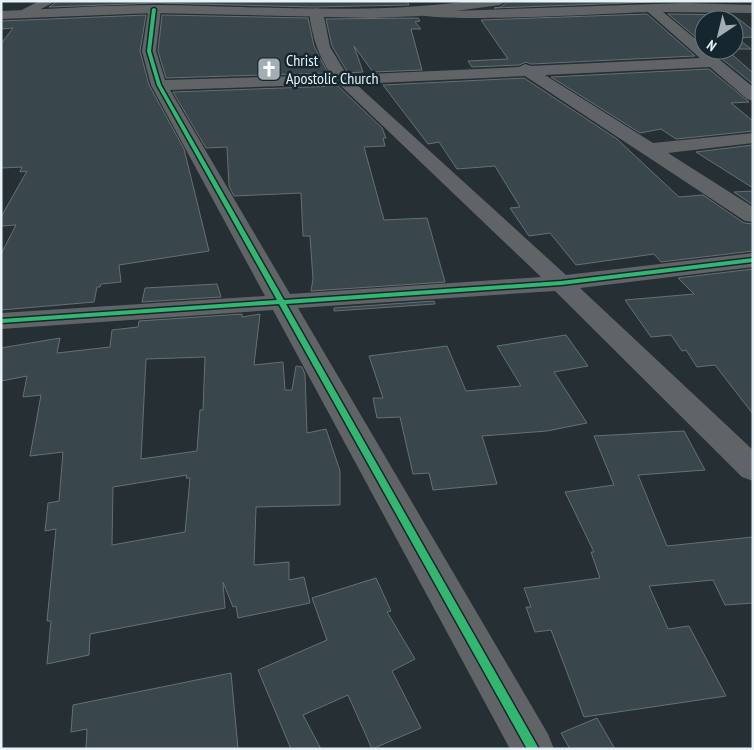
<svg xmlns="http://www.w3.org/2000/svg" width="754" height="750" font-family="'PT Sans Narrow',sans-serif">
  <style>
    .building { fill: #39464c; stroke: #676f73; fill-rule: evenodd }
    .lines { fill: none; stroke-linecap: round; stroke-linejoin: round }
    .minor { fill: #606466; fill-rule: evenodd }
    .tertiary { fill: #606466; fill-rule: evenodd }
    .cycleway-casing { stroke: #16262f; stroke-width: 3 }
    .cycleway { fill: #33b770; fill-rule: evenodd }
    .labels { text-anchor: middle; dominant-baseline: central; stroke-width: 5; stroke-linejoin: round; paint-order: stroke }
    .far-poi-label { font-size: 16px; fill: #e7f1f8; stroke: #16262f; text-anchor: start }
  </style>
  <rect width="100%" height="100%" fill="#262f33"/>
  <!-- building -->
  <path class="building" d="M58,1H407L409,5L313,7L156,3L49,7Z
    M508,1H681L494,8L501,7Z
    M647,14L695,56L531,64L526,62L519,65L472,67L468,61L508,59L481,20Z
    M668,14L733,15L753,30V37L737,38L751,49H734V20H704V44Z
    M146,15L140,51L149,85L184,149L209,251L119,265L121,282L101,284L100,287H97L94,302L1,310V254L16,225L1,226V217L27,171L20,172L22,167L1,168V44L13,28L1,29V21Z
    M162,15L308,18L314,46L328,73L166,78L158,51Z
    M418,18L420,21L415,22L421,29H411L422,70L373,72L354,46L363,72L348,73L332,46L326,19Z
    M711,50H727L753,73V84Z
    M709,69L749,102L731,103L753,121V131L676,139L661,129L640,133L551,77Z
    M524,78L617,139L679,197L703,195L744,223L753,224V251L661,262L654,254L576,265L550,233L529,236L510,208L520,207L495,166L457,169L439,142L428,144L383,85Z
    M338,86L382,128L386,138H383L385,146L364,147L384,220L427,218L445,282L311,291L313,279L310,236H303L301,193L234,196L229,186L227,147L206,148L173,92Z
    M753,145V188L696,152Z
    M753,191V205L734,192Z
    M753,269V414L715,365L697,367L686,350L682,351L671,335L651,337L625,300L694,294L678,278Z
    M217,284L221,297L142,302L145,288Z
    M434,301L435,304L334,311V308Z
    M242,314V317L260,314L254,365L283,362L285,390H292L296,366L302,367L305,374L307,433L326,429L340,471V505L256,507L254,565L289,562V580L304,577L310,603L238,618L236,606L233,607L223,582L225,608L90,634L89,655L47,664L51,621H47L56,529L45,531L48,503L59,501L63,452L30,456L41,395L23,397L27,376L1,381V348L60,338L57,353L110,347L112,330L138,327L139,321ZM205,357L203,410H200L197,451L141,459L146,359ZM187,475L186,478H190L185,532L112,545L113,487Z
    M566,335L588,366L554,372L587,423L547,431L482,436L497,484L433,490L429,473L413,474L400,417L377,418L373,398H383L369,356L447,346L466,391L521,386L497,346Z
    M684,431L705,470L638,475L667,546L753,537V603L725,605L713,580L649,586L668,629L689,626L726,696L584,717L551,630L535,632L526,607H531L524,588L600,578L591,552H594L565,492L614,485L594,436Z
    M376,578L391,611L387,612L415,659L392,671L421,728L372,749L348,695L303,715L321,749H291L258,670L327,640L312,598Z
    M231,673L238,749H86L87,729L71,732L73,705Z
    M597,718L615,749H570L561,733Z"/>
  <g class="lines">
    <!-- minor -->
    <path class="minor" d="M39,1H56L26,17L21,18L14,14Z
      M685,3L753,5V13L663,12L704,46V50H708L753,87V101L747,99L710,67L545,75L653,143L753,133V143L668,153L753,207V222L745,221L525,76L356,84L566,275L753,253V267L580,288L753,450V481L742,477L555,291L298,308L548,734L554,749H510L273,310L1,329V313L265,296L151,85L142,51L149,6H159L161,9L156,51L165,80L331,75C318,55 312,36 309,12L316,8L323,12L330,47L347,75L519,67L525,64L531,66L700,58L648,12C618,13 423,25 412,12L419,8L452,11ZM339,84L541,277L290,294L170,90Z"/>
    <!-- tertiary -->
    <path class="tertiary" d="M470,1H506L500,5L419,16L373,18L154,13L1,19V11C53,9 105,5 156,5C261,6 365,15 470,1Z"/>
    <!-- cycleway casing -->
    <g class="cycleway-casing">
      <path id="cycleway" d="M154,8L156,9L151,51L161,85L284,300L561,281L753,258V262L561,285L286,304L539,749H527L279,304L1,323V319L277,300L157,85L147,51L152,9Z"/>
    </g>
    <!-- cycleway -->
    <use href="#cycleway" class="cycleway"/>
  </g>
  <!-- icons -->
  <defs>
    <g id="church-square" transform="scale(1.25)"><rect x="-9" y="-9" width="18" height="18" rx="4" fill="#a3adb3" stroke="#16262f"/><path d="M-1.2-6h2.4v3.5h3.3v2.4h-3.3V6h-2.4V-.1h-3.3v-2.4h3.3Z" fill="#fff"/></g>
  </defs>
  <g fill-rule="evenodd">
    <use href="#church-square" x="269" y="69"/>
  </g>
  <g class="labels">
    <!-- far-poi labels -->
    <g class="far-poi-label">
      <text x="286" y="60">Christ<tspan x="286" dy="18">Apostolic Church</tspan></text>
    </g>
  </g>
  <!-- border -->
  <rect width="754" height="750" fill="none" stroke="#e7f1f8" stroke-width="5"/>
  <!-- north arrow -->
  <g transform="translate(719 35) rotate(215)"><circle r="24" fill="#16262f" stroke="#6a777f"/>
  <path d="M0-4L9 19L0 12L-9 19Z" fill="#a3adb3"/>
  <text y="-8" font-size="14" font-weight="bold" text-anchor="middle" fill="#e7f1f8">N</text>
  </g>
</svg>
